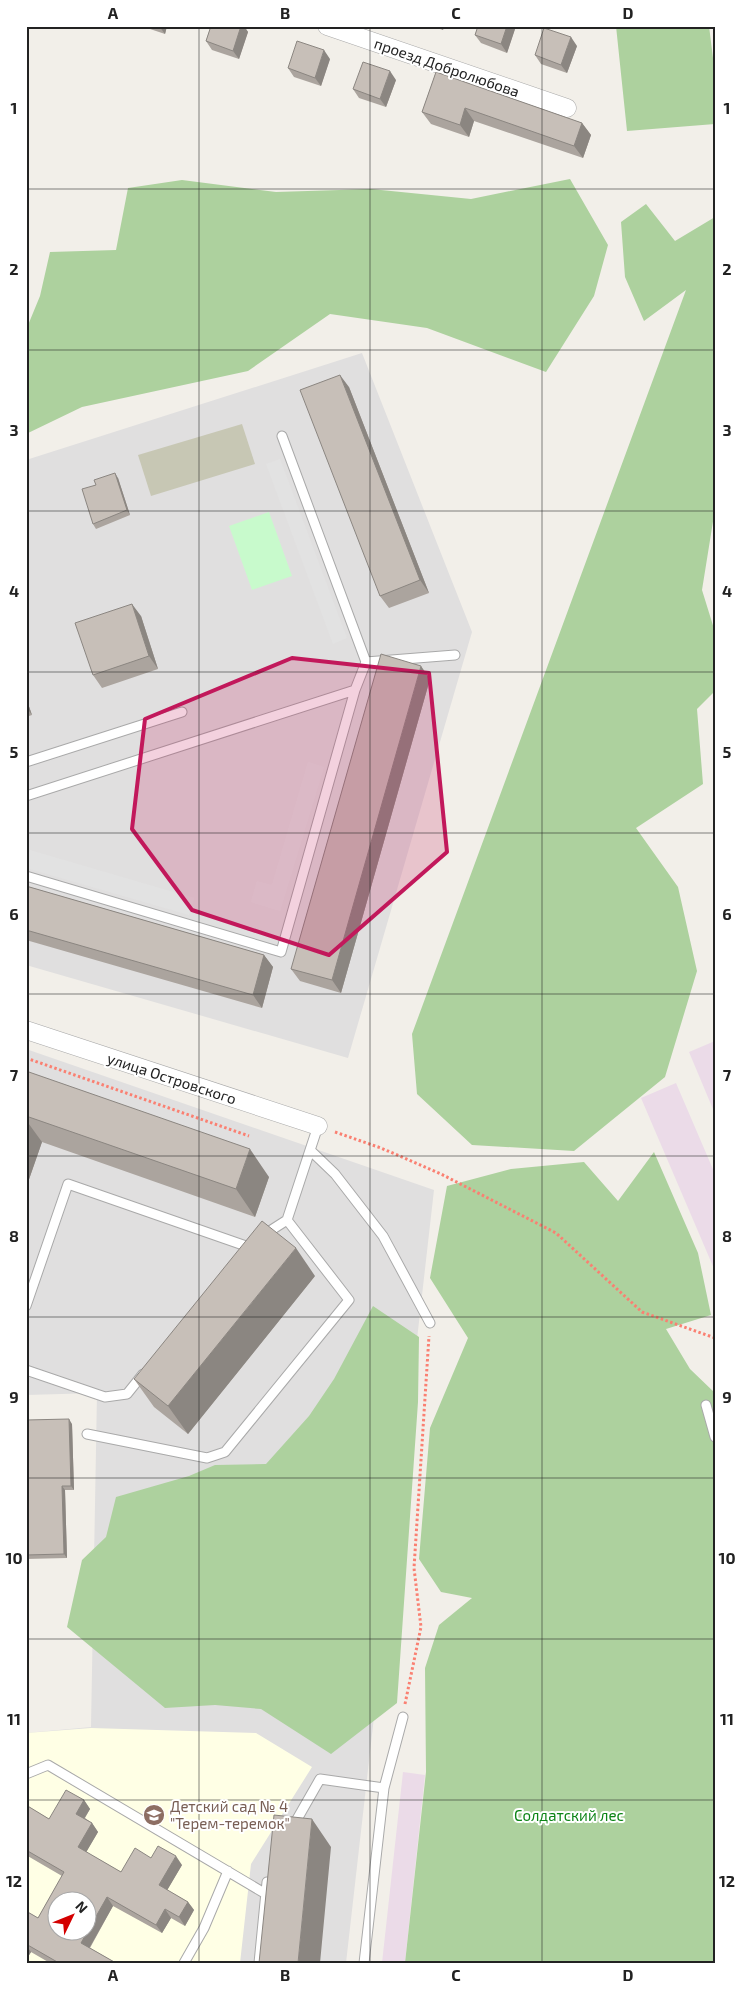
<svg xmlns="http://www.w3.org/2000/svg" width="741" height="1989" font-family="'Exo 2',sans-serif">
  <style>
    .residential { fill: #e0dfdf; fill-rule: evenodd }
    .industrial { fill: #ebdbe8 }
    .education { fill: #ffffe5; fill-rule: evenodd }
    .construction { fill: #c7c7b4 }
    .forest { fill: #add19e }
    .park { fill: #c8facc }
    .parking { fill: #e2e2e2 }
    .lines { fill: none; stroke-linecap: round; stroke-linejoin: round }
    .service-casing { stroke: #a9a9a9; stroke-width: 11 }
    .minor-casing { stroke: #a9a9a9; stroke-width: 19 }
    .path { stroke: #fa8072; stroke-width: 3; stroke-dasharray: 2.5 2.5; stroke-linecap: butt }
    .service { stroke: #fff; stroke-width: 9 }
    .minor { stroke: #fff; stroke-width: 18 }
    .wall { fill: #aba49e }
    .shaded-wall { fill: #8b8681 }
    .building { fill: #c7bfb8; stroke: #8b8681; fill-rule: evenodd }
    .marked { fill: #c2185b; fill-opacity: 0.2; stroke: #c2185b; stroke-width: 4; stroke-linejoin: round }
    .grid { fill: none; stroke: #222; stroke-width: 1; stroke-opacity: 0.55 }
    .labels { text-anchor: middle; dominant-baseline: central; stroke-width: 4; stroke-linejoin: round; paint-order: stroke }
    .street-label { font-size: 15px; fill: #222; stroke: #fff }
    .education-label { font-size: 15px; fill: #785e54; stroke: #fff; text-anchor: start }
    .park-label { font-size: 15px; fill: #0c8416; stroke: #fff }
    .neatline { fill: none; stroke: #222; stroke-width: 2 }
    .grid-label { font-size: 16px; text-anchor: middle; font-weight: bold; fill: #222 }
  </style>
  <rect width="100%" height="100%" fill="#f2efe9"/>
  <!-- residential -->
  <path class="residential" d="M362,353L472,632L348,1058L26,965V460Z
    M26,1049L434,1190L346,1963H26V1733L91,1727L97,1393L26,1395ZM58,1902H88V1932H58Z"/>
  <!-- industrial -->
  <path class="industrial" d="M715,1041V1114L689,1052Z
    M676,1083L715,1174V1271L641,1098Z
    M403,1772L425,1775L405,1963H382Z"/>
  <!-- education -->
  <path class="education" d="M91,1728L256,1733L312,1767L251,1864L240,1963H26V1733ZM58,1902H88V1932H58Z"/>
  <!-- construction -->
  <path class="construction" d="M242,424L255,464L151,496L138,455Z"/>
  <!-- forest -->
  <path class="forest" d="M616,26H709L715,74V124L627,131Z
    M570,179L608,245L594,296L546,372L427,328L330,314L248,371L82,407L26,434V330L40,296L50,252L116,250L128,188L182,180L276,192L371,189L471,199Z
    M646,204L675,241L715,217V509L702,590L715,632V691L697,709L703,784L636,828L678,887L697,971L665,1077L574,1151L472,1145L417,1094L412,1034L686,290L644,321L625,277L621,222Z
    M715,855V990H714L713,857Z
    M654,1152L698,1253L711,1315L666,1329L690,1369L715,1393V1963H405L426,1772L425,1668L439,1625L472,1598L441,1592L419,1559L430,1428L468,1338L430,1278L447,1186L511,1169L584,1162L618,1201Z
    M373,1306L419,1337L418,1402L397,1703L331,1754L261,1709L215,1705L165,1708L67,1627L82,1560L106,1537L116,1497L189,1476L215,1465L266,1464L309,1416L334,1379Z"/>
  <!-- park -->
  <path class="park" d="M269,512L292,576L252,590L229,526Z"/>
  <!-- parking -->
  <path class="parking" d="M280,459L347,638L333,644L266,464Z
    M308,762L324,767L280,911L251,902L257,881L272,885Z
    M30,850L194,898L189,915L26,868Z"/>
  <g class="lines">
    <!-- service casing -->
    <g class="service-casing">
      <path id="service" d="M366,662L455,655
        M26,762L182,712
        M26,796L355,690L366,662L282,436
        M26,876L281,952L355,690
        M310,1150L335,1174L383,1236L430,1323
        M262,1236L287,1220
        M26,1306L68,1184L246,1246
        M26,1370L105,1397L127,1394L143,1374
        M706,1405L715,1437
        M87,1434L207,1458L225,1452L349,1300L287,1220L318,1126
        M26,1774L48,1765L266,1894
        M384,1788L403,1717
        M292,1828L320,1779L384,1788L364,1963
        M184,1963L204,1928L228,1871
        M259,1963L267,1882"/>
    </g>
    <!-- minor casing -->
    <g class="minor-casing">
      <path id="minor" d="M327,26L567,108
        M26,1030L318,1126"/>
    </g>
    <!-- path -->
    <path class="path" d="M26,1058L249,1136
      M335,1132L381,1148L441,1174L556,1233L642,1312L715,1338
      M405,1704L421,1627L414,1568L429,1336"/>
    <!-- service -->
    <use href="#service" class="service"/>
    <!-- minor -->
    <use href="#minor" class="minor"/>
  </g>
  <!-- wall -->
  <path class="wall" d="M141,26H167L165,34Z
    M211,26H244L248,32L239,59L212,50L206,41Z
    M431,26H444L443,30Z
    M478,26H516L507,53L481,43L475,35Z
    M577,46L567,73L541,64L535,55Z
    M330,59L321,86L294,77L288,68Z
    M436,72L582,123L591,135L583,158L474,121L469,137L431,124L422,112Z
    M396,80L386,107L359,98L353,89Z
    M349,387L429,593L389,608L380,596Z
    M118,478L130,515L96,529L93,524Z
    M141,616L158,669L102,688L93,675Z
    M430,679L341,993L300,981L291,969Z
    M26,698L32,715L26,717Z
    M26,886L264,955L273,967L262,1008L26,940Z
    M26,1071L269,1177L255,1217L42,1142L26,1188Z
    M315,1276L188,1434L154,1407L134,1379Z
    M26,1420L72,1424L74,1490H65L67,1558L26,1559Z
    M84,1800L90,1809L85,1818L92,1823L98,1832L86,1852L121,1872L151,1858L182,1865L167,1890L188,1902L194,1910L185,1926L171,1918L162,1933L113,1906L90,1948L116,1963H50L31,1952L26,1960V1911L38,1918L62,1876L26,1855V1805L49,1819Z"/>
  <!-- shaded-wall -->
  <path class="shaded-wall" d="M159,26H167L165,34Z
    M241,26H244L248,32L239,59L233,51Z
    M440,26H444L443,30Z
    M507,26H516L507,53L501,44Z
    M571,37L577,46L567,73L561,65Z
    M324,50L330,59L321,86L315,78Z
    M26,64L29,69L26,77Z
    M390,71L396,80L386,107L380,99Z
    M465,108L474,121L469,137L460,125Z
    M582,123L591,135L583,158L574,146Z
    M340,375L349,387L429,593L420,580Z
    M115,473L118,478L130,515L127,510Z
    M132,604L141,616L158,669L149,656Z
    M421,666L430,679L341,993L332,980Z
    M26,698L32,715L26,707Z
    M264,955L273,967L262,1008L253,995Z
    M26,1120L42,1142L26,1188Z
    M250,1149L269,1177L255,1217L236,1189Z
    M296,1248L315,1276L188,1434L168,1406Z
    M69,1419L72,1424L74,1490L71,1486Z
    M62,1486L65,1490L67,1558L64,1554Z
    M84,1800L90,1809L82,1822L76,1814Z
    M312,1819L331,1847L320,1963H298Z
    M92,1823L98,1832L84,1856L78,1847Z
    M176,1856L182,1865L165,1894L159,1885Z
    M107,1897L113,1906L87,1952L81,1943Z
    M188,1902L194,1910L185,1926L179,1917Z
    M165,1909L171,1918L162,1933L156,1925Z
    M26,1945L31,1952L26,1960Z"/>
  <!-- building -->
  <path class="building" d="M211,26H241L233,51L206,41Z
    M478,26H507L501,44L475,35Z
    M544,28L571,37L561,65L535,55Z
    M297,41L324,50L315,78L288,68Z
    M363,62L390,71L380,99L353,89Z
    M436,72L582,123L574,146L465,108L460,125L422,112Z
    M340,375L420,580L380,596L300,390Z
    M115,473L127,510L93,524L82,489L96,485L94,480Z
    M132,604L149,656L93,675L75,623Z
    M381,654L421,666L332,980L291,969Z
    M26,886L264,955L253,995L26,930Z
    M26,1071L250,1149L236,1189L26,1116Z
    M262,1221L296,1248L168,1406L134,1379Z
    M69,1419L71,1486H62L64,1554L26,1555V1420Z
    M66,1790L84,1800L76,1814L92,1823L78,1847L121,1872L135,1848L151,1858L158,1846L176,1856L159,1885L188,1902L179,1917L165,1909L156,1925L107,1897L81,1943L116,1963H59L26,1944V1911L38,1918L64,1872L26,1850V1831L27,1829H26V1805L49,1819ZM58,1902H88V1932H58Z
    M274,1815L312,1819L298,1963H259Z"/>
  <!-- marked area -->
  <path class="marked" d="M292,658L429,673L447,852L329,955L192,910L132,829L145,719Z"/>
  <!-- grid -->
  <path class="grid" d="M199,26V1963M370,26V1963M542,26V1963M26,189H715M26,350H715M26,511H715M26,672H715M26,833H715M26,994H715M26,1156H715M26,1317H715M26,1478H715M26,1639H715M26,1800H715"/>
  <!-- icons -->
  <defs>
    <g id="school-disc" transform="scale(1.125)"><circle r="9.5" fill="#8d6e63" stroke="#fff"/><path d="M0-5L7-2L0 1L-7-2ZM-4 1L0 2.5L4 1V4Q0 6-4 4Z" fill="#fff"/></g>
  </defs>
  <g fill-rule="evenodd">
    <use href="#school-disc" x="154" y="1815"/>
  </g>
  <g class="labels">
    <!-- street labels -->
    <g class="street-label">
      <text transform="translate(447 67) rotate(19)">проезд Добролюбова</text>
      <text transform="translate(172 1078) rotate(18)">улица Островского</text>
    </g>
    <!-- education labels -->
    <g class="education-label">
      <text x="170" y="1806">Детский сад № 4<tspan x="170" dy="17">"Терем-теремок"</tspan></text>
    </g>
    <!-- park labels -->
    <g class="park-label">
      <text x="569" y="1815">Солдатский лес</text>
    </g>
  </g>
  <!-- border -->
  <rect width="741" height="1989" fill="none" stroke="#ffffff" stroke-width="55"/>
  <!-- north arrow -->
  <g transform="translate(72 1916) rotate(47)"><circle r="24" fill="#ffffff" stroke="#a7a7a7"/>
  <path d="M0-4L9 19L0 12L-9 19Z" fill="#d40000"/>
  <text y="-8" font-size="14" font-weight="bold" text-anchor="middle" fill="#222222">N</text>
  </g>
  <rect x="28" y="28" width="686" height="1934" class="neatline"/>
  <g class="grid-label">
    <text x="113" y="19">A</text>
    <text x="285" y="19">B</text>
    <text x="456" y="19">C</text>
    <text x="628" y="19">D</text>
    <text x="14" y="114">1</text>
    <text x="727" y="114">1</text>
    <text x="14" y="275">2</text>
    <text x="727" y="275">2</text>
    <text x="14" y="436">3</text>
    <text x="727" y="436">3</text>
    <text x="14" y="597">4</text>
    <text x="727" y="597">4</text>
    <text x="14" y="758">5</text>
    <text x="727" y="758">5</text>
    <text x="14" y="920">6</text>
    <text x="727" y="920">6</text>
    <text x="14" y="1081">7</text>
    <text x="727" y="1081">7</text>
    <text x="14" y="1242">8</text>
    <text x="727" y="1242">8</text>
    <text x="14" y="1403">9</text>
    <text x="727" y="1403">9</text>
    <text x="14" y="1564">10</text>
    <text x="727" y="1564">10</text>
    <text x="14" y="1725">11</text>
    <text x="727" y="1725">11</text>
    <text x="14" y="1887">12</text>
    <text x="727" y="1887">12</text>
    <text x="113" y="1981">A</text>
    <text x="285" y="1981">B</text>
    <text x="456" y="1981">C</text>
    <text x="628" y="1981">D</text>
  </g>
</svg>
